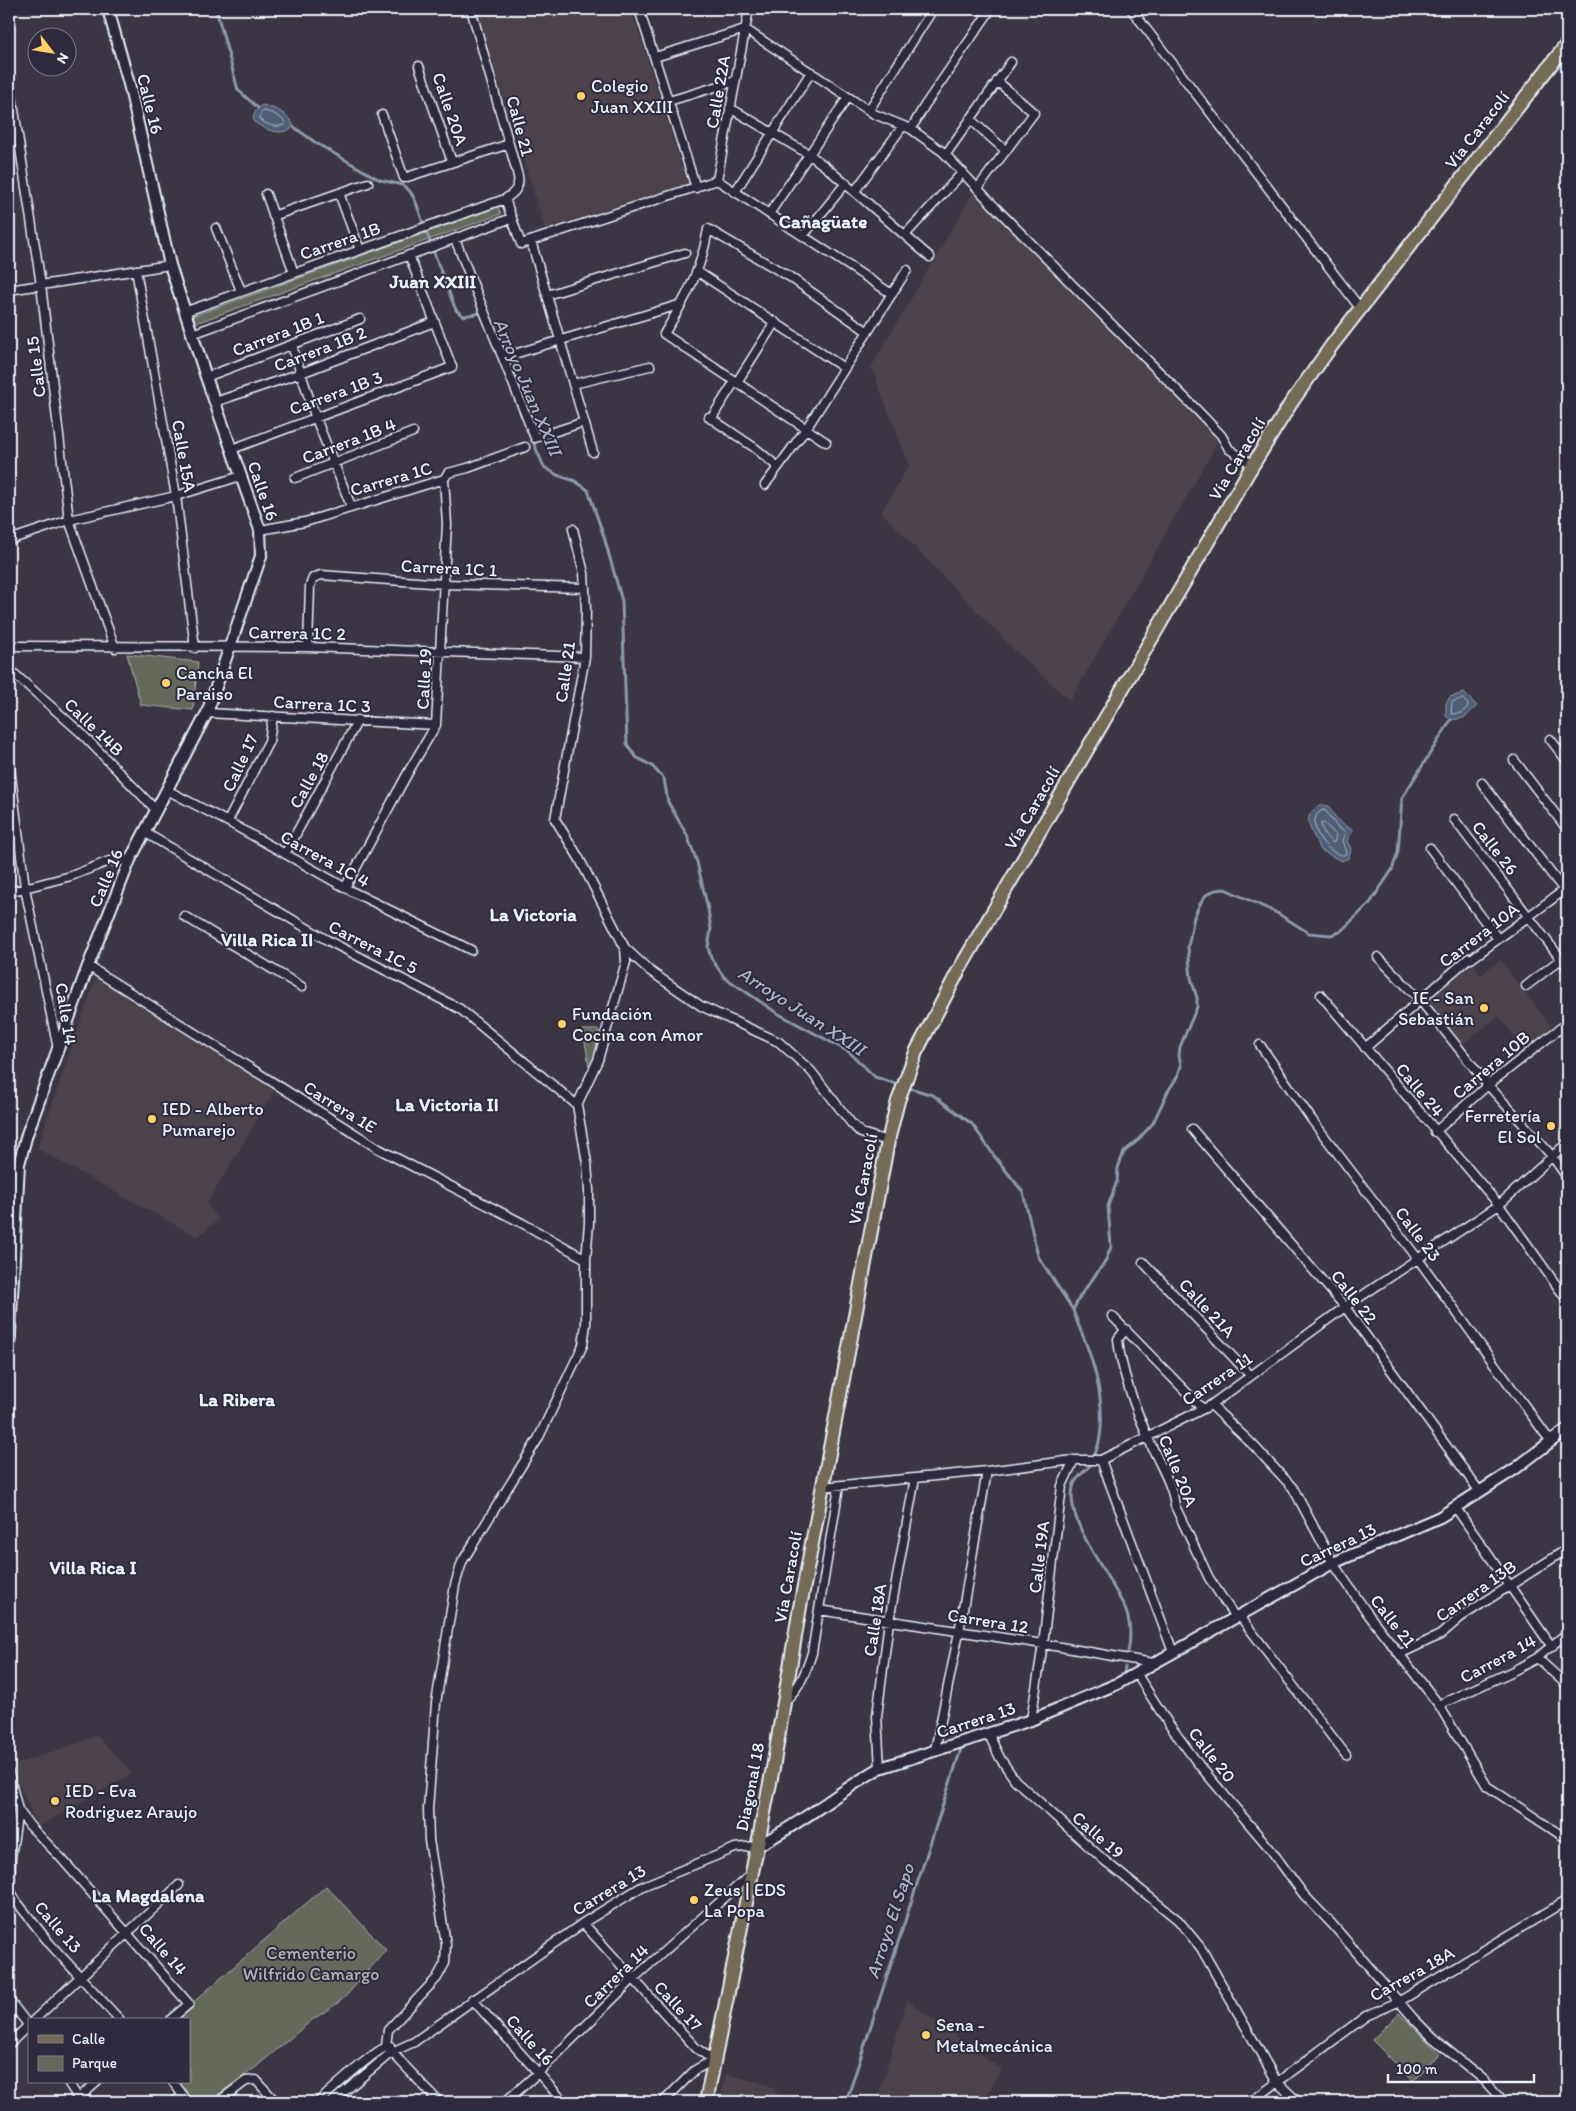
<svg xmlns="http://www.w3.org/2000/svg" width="1576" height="2111" font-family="Itim,sans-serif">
<rect width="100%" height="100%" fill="#3c3543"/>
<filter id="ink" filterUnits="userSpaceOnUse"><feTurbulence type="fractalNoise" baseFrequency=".02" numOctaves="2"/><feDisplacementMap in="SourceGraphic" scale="10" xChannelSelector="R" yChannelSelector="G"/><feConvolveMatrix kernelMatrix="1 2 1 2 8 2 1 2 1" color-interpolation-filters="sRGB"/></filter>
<g filter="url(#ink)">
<!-- built -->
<path fill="#4b424b" d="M476,9H631L688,184L545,229Z
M974,191L1219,440L1070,701L1014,650L881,512L909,465L871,367Z
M1500,960L1553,1029L1525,1051L1499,1016L1463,1044L1425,1001L1472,962L1480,975Z
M96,976L275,1090L207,1204L219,1220L197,1237L37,1149Z
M97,1736L125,1765L131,1774L38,1827L11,1766Z
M907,2000L1002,2070L983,2102H876Z
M726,2074L769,2085L785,2102H720Z"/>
<!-- green -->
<path fill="#65695b" stroke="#a6adaa" d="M498,207L501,214L196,323L193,316Z
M127,654L198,662L193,710L141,705Z
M583,1030H599L594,1064L589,1066Z
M326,1886L386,1950L346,1996L335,2005L312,2020L256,2067L208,2102H195L179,2082H189V2020H173Z
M1399,2013L1440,2054L1413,2081L1372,2040Z"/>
<!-- water -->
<path fill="#4f5e79" stroke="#8c99ac" d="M262,105C276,108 289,114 294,127C280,137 266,130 254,122C252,115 256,109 262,105Z
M1464,693L1477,706L1464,718L1451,720L1446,716V703L1450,697Z
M1322,805L1329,806C1334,818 1341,824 1353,830L1347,841L1351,849L1349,858L1341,861L1319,849C1315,833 1296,816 1322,805Z"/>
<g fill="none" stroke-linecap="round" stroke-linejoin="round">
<!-- shore -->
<path stroke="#abb6c5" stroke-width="1" d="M262,111C270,111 283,117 286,124C275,129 268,125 259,119Z
M1463,699L1468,704V707L1461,713L1451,714L1452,702Z
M1323,810L1326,811L1337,827L1345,832L1342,841L1346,852L1345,855C1327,857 1301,819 1323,810Z
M1324,823L1336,835L1334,843C1329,842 1321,830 1321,824Z"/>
<!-- stream -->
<path stroke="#8c99ac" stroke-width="3" d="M216,9L238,90L258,108
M294,127L316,143L378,179C387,183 400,182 407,188C416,197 419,212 423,223C434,252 444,281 456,310L463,316L482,313
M530,435L544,467L557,475L575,481L588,490L604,537L622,601L627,744L636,757L652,766L664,779L668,802L687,835L697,862L708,909L711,929L708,947L711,958L724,977L777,1013L849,1052L875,1077L900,1085
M906,1087L933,1095L972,1124L995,1157L1023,1192L1038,1256L1073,1310
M1095,1454C1107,1427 1100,1385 1091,1358C1086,1341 1078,1326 1073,1310L1080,1296L1105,1262L1111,1247L1108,1206L1117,1181L1118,1168L1124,1152L1137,1141L1153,1123L1168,1091L1178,1076L1181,1066L1179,1055L1180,1047L1197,1007V998L1191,978L1188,947L1194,917L1200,904L1206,895L1215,890L1225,889L1277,913L1309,933L1331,935L1340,932L1370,903L1392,870L1398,852L1402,798L1451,720
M1091,1464C1086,1471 1077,1476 1074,1484C1061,1518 1113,1578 1126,1611C1131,1625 1131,1638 1128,1652
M1123,1678L1125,1667
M845,2102L850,2090L961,1749"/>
<defs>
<path id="minor" d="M639,9L696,188
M1131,9L1360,308
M655,57L745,29L874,114L911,129L943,152L996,208L1197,410L1221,435L1229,449L1253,465
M419,66L452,162
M9,77L41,285L69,520L115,648
M669,101L735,81
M730,108L810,155L826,167L930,257
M869,110L933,9
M382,115L404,178L509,144
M970,119L1006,151
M911,129L925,105L991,9
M946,154L1011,62
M717,180L892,294
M717,180L749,9
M978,188L1034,113L997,81
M855,191L903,126
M735,192L811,72
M339,193L360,250
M266,194L294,273
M505,199L521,244L717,180
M769,214L848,97
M273,216L368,183
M216,228L241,291
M905,235L963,172
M803,236L846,183
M455,239L535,438L584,422
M531,241L593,452
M136,270L176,496L195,648
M698,272L844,368
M9,290L170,265
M547,295L685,253
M184,312L505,199C514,193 520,188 518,176L471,9
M192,334L512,218
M292,346L315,416L351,506
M504,357L682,304
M206,377L360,319
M737,382L775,322
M573,384L650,366
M215,402L301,373L434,322
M709,417L755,448L778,467
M711,419L735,381
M826,442L664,334C685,300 702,269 708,229L790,277L868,332
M232,449L452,367L409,255
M295,478L413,432
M765,485L806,429L907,270
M260,530L305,522L444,479L448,473L468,468L525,447
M9,540L69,520L176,496L241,476
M9,646L308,647L585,657
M308,647L310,586L313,578L321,575L444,584L585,588
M9,669L80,732L156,810
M207,713L436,725
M1550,739L1567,761
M1514,760L1567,829
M10,768L25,888L58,1049
M1482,783L1566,893
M167,790L232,824L353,892L471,950
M1454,819L1567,967
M228,821L269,741L273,716
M144,832L327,940L460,1009L577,1105
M1430,848L1498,939
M285,854L358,720
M345,888L410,769L436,725L447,524L444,479
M9,892L71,876L109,861L130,860
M184,916L302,987
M625,948L650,971L701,1006L779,1042L811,1071L851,1123L861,1133L888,1141
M1378,957L1420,1000L1488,1085L1552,1156L1567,1177
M88,966L379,1149L522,1223L586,1259
M1526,986L1561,959
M1321,995L1499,1205L1567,1300
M1260,1045L1312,1120L1418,1259L1551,1442
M1365,1048L1469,958L1471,959L1567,888
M1192,1129L1345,1307L1480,1492
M1435,1132L1488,1085L1567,1023
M1143,1262L1250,1375
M1112,1316L1203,1409
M1126,1329L1118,1339C1121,1373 1139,1418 1153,1449C1161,1467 1173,1486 1175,1506L1209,1578L1235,1617
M1211,1405L1254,1446L1293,1488L1333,1563L1368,1614L1439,1705L1487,1786L1567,1839
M1101,1460L1173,1652
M822,1487L987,1471L1074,1460H1101L1211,1405L1345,1307L1499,1205L1567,1143
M1456,1508L1552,1647
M819,1610L1043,1644L1153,1663
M1239,1615L1346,1755
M1400,1654L1440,1635L1461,1617L1567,1549
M1537,1658L1567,1685
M1136,1673L1168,1723L1199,1765L1271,1850L1304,1895L1332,1924L1414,2019L1433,2038L1484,2080L1504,2102
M785,1701C800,1687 806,1672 812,1653L839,1486
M1439,1705L1511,1672L1537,1658L1567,1633
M1031,1720L1043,1644L1062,1486L1074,1460
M989,1735L1000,1758L1015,1780L1105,1861L1178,1920L1201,1948L1277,2082L1298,2102
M935,1750L959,1632L987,1471
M880,1768L877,1716L889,1621L915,1478
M9,1773L18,1810L30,1826L61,1858L189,2004L170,2020
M18,1810L11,1858L10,1890L16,1901L50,1944L120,2020
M583,1923L696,2048L713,2060L695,2070L663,2102
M472,1999L564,2102
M9,2000L29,2026
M34,2020L179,1885
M9,2044L29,2025
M68,2082L80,2101
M173,2082L188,2102
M74,2102L97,2082
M174,2102L183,2095
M218,2102L246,2081L256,2080L276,2102
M318,2102C330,2092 378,2046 390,2046
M332,2102L392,2052L414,2042L583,1923L643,1886L735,1848L757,1846
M439,2102L386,2046L388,2030L437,1978L445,1963L446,1944L429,1840L428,1809L436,1703L455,1585L462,1562L538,1439L583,1345L586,1324V1259L589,1223V1190L587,1163L577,1105L598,1060L626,962L625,948L579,858L555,819L585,657L586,609L584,573L573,529
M505,2102L538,2073L633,1979L750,1875
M1244,2102L1255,2099L1366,2016L1400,2001L1567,1900"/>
<path id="tertiary" d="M9,1352L19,1164L27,1134L88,966L130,860L207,713L261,556L260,530L206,377L170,265L129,84L108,9
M757,1846C801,1824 838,1792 880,1768L1031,1720L1117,1684L1333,1563L1440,1517L1515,1469L1567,1429"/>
<path id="primary" d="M706,2102L773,1768L800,1607L888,1141L898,1101L916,1052L959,970L1249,471L1291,403L1332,345L1567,44"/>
</defs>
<!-- minor casing -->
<use href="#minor" stroke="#e8f1f8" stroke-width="11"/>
<!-- tertiary casing -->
<use href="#tertiary" stroke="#e8f1f8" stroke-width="14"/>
<!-- primary casing -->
<use href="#primary" stroke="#e8f1f8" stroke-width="16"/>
<!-- minor -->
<use href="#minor" stroke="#2f2a3d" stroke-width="8"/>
<!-- tertiary -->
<use href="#tertiary" stroke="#2f2a3d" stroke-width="10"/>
<!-- primary -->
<use href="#primary" stroke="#746b55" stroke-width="12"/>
</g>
</g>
<!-- markers -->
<g fill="#ffd166" stroke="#2f2a3d" stroke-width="2">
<circle cx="581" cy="96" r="5"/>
<circle cx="166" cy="683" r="5"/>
<circle cx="1484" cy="1008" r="5"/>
<circle cx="562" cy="1024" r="5"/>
<circle cx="152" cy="1119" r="5"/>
<circle cx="1551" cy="1126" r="5"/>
<circle cx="55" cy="1801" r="5"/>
<circle cx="694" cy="1900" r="5"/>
<circle cx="926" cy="2035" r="5"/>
</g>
<g text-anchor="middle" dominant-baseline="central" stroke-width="4" stroke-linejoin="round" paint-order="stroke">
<!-- poi labels -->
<g font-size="18" fill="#e8f1f8" stroke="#2f2a3d" text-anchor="start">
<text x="591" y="86">Colegio<tspan x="591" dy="21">Juan XXIII</tspan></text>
<text x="176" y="673">Cancha El<tspan x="176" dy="21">Paraiso</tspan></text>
<text x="1474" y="998" text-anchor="end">IE - San<tspan x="1474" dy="21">Sebastián</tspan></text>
<text x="572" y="1014">Fundación<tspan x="572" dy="21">Cocina con Amor</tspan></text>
<text x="162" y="1109">IED - Alberto<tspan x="162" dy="21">Pumarejo</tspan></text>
<text x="1541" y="1116" text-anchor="end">Ferretería<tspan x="1541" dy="21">El Sol</tspan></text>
<text x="65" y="1791">IED - Eva<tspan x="65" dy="21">Rodriguez Araujo</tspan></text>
<text x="704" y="1890">Zeus | EDS<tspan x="704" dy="21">La Popa</tspan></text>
<text x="936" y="2025">Sena -<tspan x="936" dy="21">Metalmecánica</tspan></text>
</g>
<!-- street labels -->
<g font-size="18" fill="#e8f1f8" stroke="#2f2a3d">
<text transform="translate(718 92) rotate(-80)">Calle 22A</text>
<text transform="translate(150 104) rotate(76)">Calle 16</text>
<text transform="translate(450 109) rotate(71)">Calle 20A</text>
<text transform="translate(520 126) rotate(75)">Calle 21</text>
<text transform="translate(1477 130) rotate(-52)">Vía Caracolí</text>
<text transform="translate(340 241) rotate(-19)">Carrera 1B</text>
<text transform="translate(278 334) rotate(-21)">Carrera 1B 1</text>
<text transform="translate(320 349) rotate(-21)">Carrera 1B 2</text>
<text transform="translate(36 367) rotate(-97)">Calle 15</text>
<text transform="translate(336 393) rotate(-20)">Carrera 1B 3</text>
<text transform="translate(349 441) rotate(-21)">Carrera 1B 4</text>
<text transform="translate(184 456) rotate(80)">Calle 15A</text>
<text transform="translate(1237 459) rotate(-59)">Vía Caracolí</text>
<text transform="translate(391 479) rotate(-16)">Carrera 1C</text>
<text transform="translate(263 491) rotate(71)">Calle 16</text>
<text transform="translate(449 568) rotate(3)">Carrera 1C 1</text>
<text transform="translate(297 633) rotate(1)">Carrera 1C 2</text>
<text transform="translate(565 672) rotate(-82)">Calle 21</text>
<text transform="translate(424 679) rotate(-87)">Calle 19</text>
<text transform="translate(322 704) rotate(3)">Carrera 1C 3</text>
<text transform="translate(94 727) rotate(44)">Calle 14B</text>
<text transform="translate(240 763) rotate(-65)">Calle 17</text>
<text transform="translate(309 780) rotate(-61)">Calle 18</text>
<text transform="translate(1032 808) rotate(-60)">Vía Caracolí</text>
<text transform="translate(1495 848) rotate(52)">Calle 26</text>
<text transform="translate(325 859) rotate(29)">Carrera 1C 4</text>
<text transform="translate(106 878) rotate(-67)">Calle 16</text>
<text transform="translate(1479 935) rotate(-37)">Carrera 10A</text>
<text transform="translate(373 947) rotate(27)">Carrera 1C 5</text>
<text transform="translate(66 1014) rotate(81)">Calle 14</text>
<text transform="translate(1491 1065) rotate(-40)">Carrera 10B</text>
<text transform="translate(1420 1090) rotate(50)">Calle 24</text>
<text transform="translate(340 1107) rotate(32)">Carrera 1E</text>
<text transform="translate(863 1179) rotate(-79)">Vía Caracolí</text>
<text transform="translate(1418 1234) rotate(53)">Calle 23</text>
<text transform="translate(1354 1297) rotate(52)">Calle 22</text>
<text transform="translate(1207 1308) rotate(47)">Calle 21A</text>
<text transform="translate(1217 1379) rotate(-34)">Carrera 11</text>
<text transform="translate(1178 1471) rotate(68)">Calle 20A</text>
<text transform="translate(1338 1545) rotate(-25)">Carrera 13</text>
<text transform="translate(1039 1557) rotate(-83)">Calle 19A</text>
<text transform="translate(788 1577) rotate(-80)">Vía Caracolí</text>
<text transform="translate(1476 1591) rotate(-35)">Carrera 13B</text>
<text transform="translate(875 1620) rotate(-81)">Calle 18A</text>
<text transform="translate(988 1621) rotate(9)">Carrera 12</text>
<text transform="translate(1393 1621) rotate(52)">Calle 21</text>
<text transform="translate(1498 1659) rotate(-28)">Carrera 14</text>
<text transform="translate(976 1720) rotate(-18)">Carrera 13</text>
<text transform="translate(1212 1755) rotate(52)">Calle 20</text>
<text transform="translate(750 1787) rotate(-79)">Diagonal 18</text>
<text transform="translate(1098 1835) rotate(41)">Calle 19</text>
<text transform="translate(609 1890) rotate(-31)">Carrera 13</text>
<text transform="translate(58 1927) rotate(49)">Calle 13</text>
<text transform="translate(163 1949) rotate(49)">Calle 14</text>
<text transform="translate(1412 1974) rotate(-29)">Carrera 18A</text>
<text transform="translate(616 1976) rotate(-44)">Carrera 14</text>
<text transform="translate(678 2006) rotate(47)">Calle 17</text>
<text transform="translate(530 2040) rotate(48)">Calle 16</text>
</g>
<!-- park labels -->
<g font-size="18" fill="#adb4b1" stroke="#2f2a3d">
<text x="311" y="1953">Cementerio<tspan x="311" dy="21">Wilfrido Camargo</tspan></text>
</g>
<!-- neighbourhood labels -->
<g font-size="19" font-weight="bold" fill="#e8f1f8" stroke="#2f2a3d">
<text x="823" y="221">Cañagüate</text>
<text x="433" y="281">Juan XXIII</text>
<text x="533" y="914">La Victoria</text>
<text x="267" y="939">Villa Rica II</text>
<text x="447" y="1104">La Victoria II</text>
<text x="237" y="1399">La Ribera</text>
<text x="93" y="1567">Villa Rica I</text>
<text x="148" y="1895">La Magdalena</text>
</g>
<!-- water labels -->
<g font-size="19" font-style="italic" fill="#abb6c5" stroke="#2f2a3d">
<text transform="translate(528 387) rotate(67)">Arroyo Juan XXIII</text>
<text transform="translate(802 1011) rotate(33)">Arroyo Juan XXIII</text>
<text transform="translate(890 1921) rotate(-72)">Arroyo El Sapo</text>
</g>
</g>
<!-- margin -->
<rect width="1576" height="2111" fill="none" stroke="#2f2a3d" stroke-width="30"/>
<rect x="15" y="15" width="1546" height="2081" fill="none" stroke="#e8f1f8" stroke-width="2" filter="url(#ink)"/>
<!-- legend -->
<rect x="28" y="2018" width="162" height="65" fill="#2f2a3d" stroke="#797a88"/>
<rect x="38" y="2035" width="25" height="8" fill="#746b55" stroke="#797a88"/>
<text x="72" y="2044" font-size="15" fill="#e8f1f8">Calle</text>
<rect x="38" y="2056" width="25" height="15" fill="#65695b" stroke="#797a88"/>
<text x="72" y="2068" font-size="15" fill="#e8f1f8">Parque</text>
<!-- north arrow -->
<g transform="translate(52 52) rotate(121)"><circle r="24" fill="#2f2a3d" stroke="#797a88"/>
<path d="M0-4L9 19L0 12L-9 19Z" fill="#ffd166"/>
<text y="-8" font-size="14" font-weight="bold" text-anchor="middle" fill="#e8f1f8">N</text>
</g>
<!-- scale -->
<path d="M1388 2074v8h146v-8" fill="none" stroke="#e8f1f8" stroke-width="2.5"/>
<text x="1396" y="2074" font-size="15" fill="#e8f1f8" stroke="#2f2a3d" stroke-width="4" paint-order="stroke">100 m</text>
</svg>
